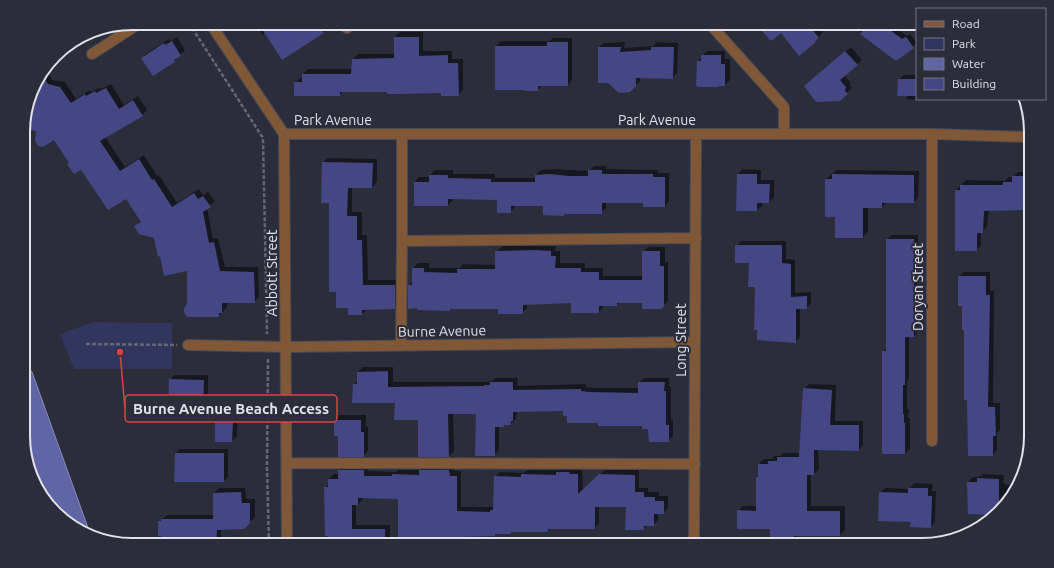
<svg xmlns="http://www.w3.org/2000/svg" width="1054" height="568" font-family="Ubuntu,sans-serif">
<rect width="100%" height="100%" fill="#2b2d3b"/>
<!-- green -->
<path fill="#32355e" d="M93,322L172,323V369H74L60,334Z"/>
<!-- water -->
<path fill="#6065a5" stroke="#878aba" d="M24,361L32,372L91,536L83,534L41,497L24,451Z"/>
<!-- shadow -->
<path fill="#0007" d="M255,23H326L328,27L324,32L282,58L265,33L262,35Z
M484,23H507V25L502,30H484Z
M757,23H816L823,32L815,41L799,55L781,32Z
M851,23H890L907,36L910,34L917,43L896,60L860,32Z
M400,32H423V51H452V59H463V90L458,95L442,92L343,91L340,95L295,83L300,78H303V74L308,69H352L353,59L358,54H395V37Z
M177,37L185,50L174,61L142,58L147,53L169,39L170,41Z
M553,38H572V80L568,85H542L538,90L496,46L501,41H549Z
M625,42L624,48L653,46L657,42L678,43L677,73L673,78L640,77V81L630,91L599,47L604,43Z
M851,47L862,60L844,75L850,82V86L852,88L847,93L810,81Z
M707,51H725V59H730V80L725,85H720L719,86L698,61Z
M46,69L52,80L65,82L76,99L90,90L91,92L100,87L101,89L111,84L124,105L138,96L147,110L142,115L105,137L125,167L144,155L157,176L159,175L177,203L199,189L203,195L208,192L215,201L207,208L213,239L218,238L225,267H258L259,297L254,302H227V307L219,316L188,304V270L161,255L155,237L135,227L141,221L127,197L82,168L70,163L54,139L37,130L28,114L26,112L34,84Z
M904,75H917V99L921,100L907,99V95L899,79Z
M327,158L377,159V182L372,187H352V212H362V235H367L368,280H399V303L394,308L367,309L362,314L349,307L337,291L330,202L323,163Z
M594,166H606V169L658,170V173H669V201L665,206L644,202H606V208L601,213L544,205H515V207L510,212L498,199L453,198V200L448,205L415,182L419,177H430V175L435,170H453V174H495V178H536V175L541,170L555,169L589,171Z
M743,169L761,170V180H774V197L769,202H762V206L757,210L738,174Z
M837,170L919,171L918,198L914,202H887L882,207H868V232L863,237L836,216L826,179Z
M1018,172H1029V205L1024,209L989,210L987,227L981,232V246L976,250L956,190L966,180L1005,181L1009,177H1013Z
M892,235H918V332L914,336H909V379L907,381V409H909L908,418H910V449L905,453L883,351L887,348V240Z
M741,241H786V259L795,260V293L811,292V304L807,308H800V337L795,342L756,286L750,262L736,246Z
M503,246H556L555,251H560V263H585V268H603V276H643V252L648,247H665V262H668V301L661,308L643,302H620L617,305H603V307L599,312L572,302L527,304V308L522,313L499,309L451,308L449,310L409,285L413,281V268L418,263H429V268H460L463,264L496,265V252Z
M964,272H990V291H994L993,403H1000V430L997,433V450L993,455L965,329L959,277Z
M363,367H393V382H489L493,380L496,378H518L517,386L586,384V387L594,388H639V383L644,378H669V387H671V420H673V436L668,441L643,425L599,422L568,415L564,410L517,411L516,419L511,424L499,426V450L494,455L477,413H453L454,451L449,456L419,419L396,402L354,385L358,380V372Z
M174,375H208V412L203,417L189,412L170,380Z
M809,384L836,385L835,421H863V445L858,450L818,449L819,469L814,474H811V506H845V530L840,535H798L793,541L738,511L743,506H757V477L759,475V464L764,459H771L774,456H780L783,453H801L804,389Z
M339,415H366V427H368V451L363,456L339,435L335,420Z
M221,417L237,418V436L232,441L216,422Z
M180,449H228V477L224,481L176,453Z
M344,465H368V471L396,472L398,470H420L424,465H454V471H461V507H494L495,477L500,472L524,473L527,470H559L562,467H574V470H582L583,491L605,470H639V488H648V492H659V496H668V508L663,513H658V520L653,525H648L643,529L627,506H599V523L595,528H551L548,531H512L510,533H497L495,535L431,537L427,541L399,498L363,497V499L358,504H356V525H390V543L387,545H328L325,488L329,484V479L334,474H339V470Z
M983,474L1004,475L1003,483L1007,485H1019L994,514L969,513L968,482L973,477H979Z
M914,483L933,484L932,491H936L935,522L930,527L912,521L880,493L885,488L909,489Z
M219,488H245L246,499H255V517L244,528L221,529V543L219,545H162V535L159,522L167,515H214V493Z"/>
<!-- building -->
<path fill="#444784" d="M258,23H318L324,33L282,60Z
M755,23H807L819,38L815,41L816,42L799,56L781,33L771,41Z
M869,23H881L902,39L906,37L914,48L896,61L860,34Z
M394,37H419V56L448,55V63H458L459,96H441V93L398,94H387V92H340V96H294V82H302V74H351L352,59L394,58Z
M172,41L181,56L174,60L175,62L153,76L141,58L164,43L165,45Z
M547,42H568V86H538V91H524V90H495V46H547Z
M598,47H621L620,52L651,50V47H674L673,79L636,78V86L630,92L619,93L608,83H598Z
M845,51L858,65L840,80L846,87L845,91L848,94L840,101L816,102L804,86Z
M701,55H721V64H725V86H719V87H698V86H696L697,61H701Z
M41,74L48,84L60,87L71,103L85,94L86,96L95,91L96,93L106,88L119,109L133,100L143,116L100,141L120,171L139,159L152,180L154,179L172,207L194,193L198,199L203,196L211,207L203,212L209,243L214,242L220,271L254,272L255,303H222V313H219V317H187L184,312V308L187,304V271L164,276L160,256L158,257L154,238L139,234L134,226L141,222L126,199L108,210L81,170L74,174L67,164L69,163L54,140L43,147L38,146L35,140L36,131L27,129L24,125L34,84Z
M898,79H917V96H897Z
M322,162L373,163L372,188H348L347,216H357V240H362L363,285H395V309L362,310V315H348V308H336V292H329V203H321Z
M588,170H602V174H653V177H665V207H643V203H602V214H564V216L543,215V206H511V213H497V200L448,199V206H414V182H429V175H448V178L491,179V182H535V175L549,174L569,176H588Z
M737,174H757V184H770L769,203H757V211H736Z
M832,174L914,175V203H882V208H863V238H835V217H825V179H832Z
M1012,176H1025V210L984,211L983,233H977V251H955V190H960V185H1003V182H1012Z
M886,239H914V337H905V385H903V414H904V423H905V454H882V351H886Z
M735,245H782V263L791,264V297L807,296V309H796V343L757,340V330H754L755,287H748L749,263H735Z
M535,250L551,251V256H556L555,268H581V272H599V280H642V251H660V266H664V307H662V309H642V303H617V306H599V313H571V303L523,305V314H498V309H450V311L417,310V308L408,309V285H412V268H424V272L457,273V269H495V251Z
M958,276H986V295H990L988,407H995L996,436H993V456H968L967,400H964V330H962V306H958Z
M388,371V387L484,386V385H490V382H513V390L581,389V391L589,392L638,393V382H665L664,391H666V425H669V442H649L648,429H642V426H598V423H567V416H563V411L513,412V421H511V425H504V427H495V456H475L476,414H448L449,457H418V420H394L395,403H352L353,384H357V372Z
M169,379L204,380L203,418H188V413L168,412Z
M803,388L832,390L830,425H859V451L814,450V475H807V511H840V536H794V542L770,541V529H737V510L756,511V477H758V464H768V461H777V457H799Z
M334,420H361V432H364V457H338V436H334Z
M215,422H233L232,442H215Z
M175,453H224V482H174Z
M338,470H364V476H392V474L419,475V470H449L450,476H457V511L490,512V510H493L494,476L521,477V474L556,475V472H569L570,474H578V494L599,474L635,475V492H644V497H655V501H664V514H654V526H644V530H625L626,507H595V529H548V532H511V534H495V536L427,538V542H409V540H398V499L358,498V505H352V529H385V545H328V536H325L324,487H328V479H338Z
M977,478L999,479V508L993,515L968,514L967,482H977Z
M908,488H928V496H932L931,528L910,527L911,522L878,521L879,492L908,493Z
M241,492L242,503H250V523L244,529L217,530L216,545H161V536H158V521H161V519H213V493Z"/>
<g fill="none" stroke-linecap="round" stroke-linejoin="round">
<defs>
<path id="minor" d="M210,23L284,134L287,545
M339,23L347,28
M709,23L784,107V134
M92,54L140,23
M284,134H932L1030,137
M402,134V241
M932,134V441
M188,345L286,347L695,342
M401,346L402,241L696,238
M287,463L695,464
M694,545L696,134"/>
</defs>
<!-- minor casing -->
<use href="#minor" stroke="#484a57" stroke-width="12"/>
<!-- path -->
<path stroke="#666774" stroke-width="2.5" stroke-dasharray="4 2" stroke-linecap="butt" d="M189,23L263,138L267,334
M86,344L177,345
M268,359L267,469L269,545"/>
<!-- minor -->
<use href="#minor" stroke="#815837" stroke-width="10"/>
</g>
<g text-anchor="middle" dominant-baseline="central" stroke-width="4" stroke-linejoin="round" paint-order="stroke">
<!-- street labels -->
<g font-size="14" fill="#e1e2eb" stroke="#2b2d3b">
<text x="333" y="120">Park Avenue</text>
<text x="657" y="120">Park Avenue</text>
<text transform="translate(272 273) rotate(-90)">Abbott Street</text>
<text transform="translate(918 287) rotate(-90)">Doryan Street</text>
<text transform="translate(442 331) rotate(-1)">Burne Avenue</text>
<text transform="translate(681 340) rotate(-90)">Long Street</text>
</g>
</g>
<!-- crop -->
<path d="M0 0H1054V568H0ZM132 30H922A102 102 0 0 1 1024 132V436A102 102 0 0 1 922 538H132A102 102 0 0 1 30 436V132A102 102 0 0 1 132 30Z" fill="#2b2d3b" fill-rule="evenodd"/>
<path fill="none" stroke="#e1e2eb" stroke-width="2" d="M132 30H922A102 102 0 0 1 1024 132V436A102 102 0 0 1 922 538H132A102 102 0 0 1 30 436V132A102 102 0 0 1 132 30Z"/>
<!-- callouts -->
<path fill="none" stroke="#d84445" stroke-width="1.5" d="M120 352L125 409"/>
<circle fill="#d84445" stroke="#2b2d3b" stroke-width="1.5" cx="120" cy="352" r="4"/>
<rect fill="#2b2d3b" stroke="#d84445" stroke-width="1.5" x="125" y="395" width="212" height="27" rx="4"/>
<g font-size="15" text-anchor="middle" font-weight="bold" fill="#e1e2eb">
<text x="231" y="414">Burne Avenue Beach Access</text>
</g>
<!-- legend -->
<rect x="916" y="8" width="130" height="92" fill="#2b2d3b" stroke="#747581"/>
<rect x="924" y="21" width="20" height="6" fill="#815837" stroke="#747581"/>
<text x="952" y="28" font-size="12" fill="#e1e2eb">Road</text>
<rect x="924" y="38" width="20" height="12" fill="#32355e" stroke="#747581"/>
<text x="952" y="48" font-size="12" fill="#e1e2eb">Park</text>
<rect x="924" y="58" width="20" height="12" fill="#6065a5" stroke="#747581"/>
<text x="952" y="68" font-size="12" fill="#e1e2eb">Water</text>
<rect x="924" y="78" width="20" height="12" fill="#444784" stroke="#747581"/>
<text x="952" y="88" font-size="12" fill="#e1e2eb">Building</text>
</svg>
